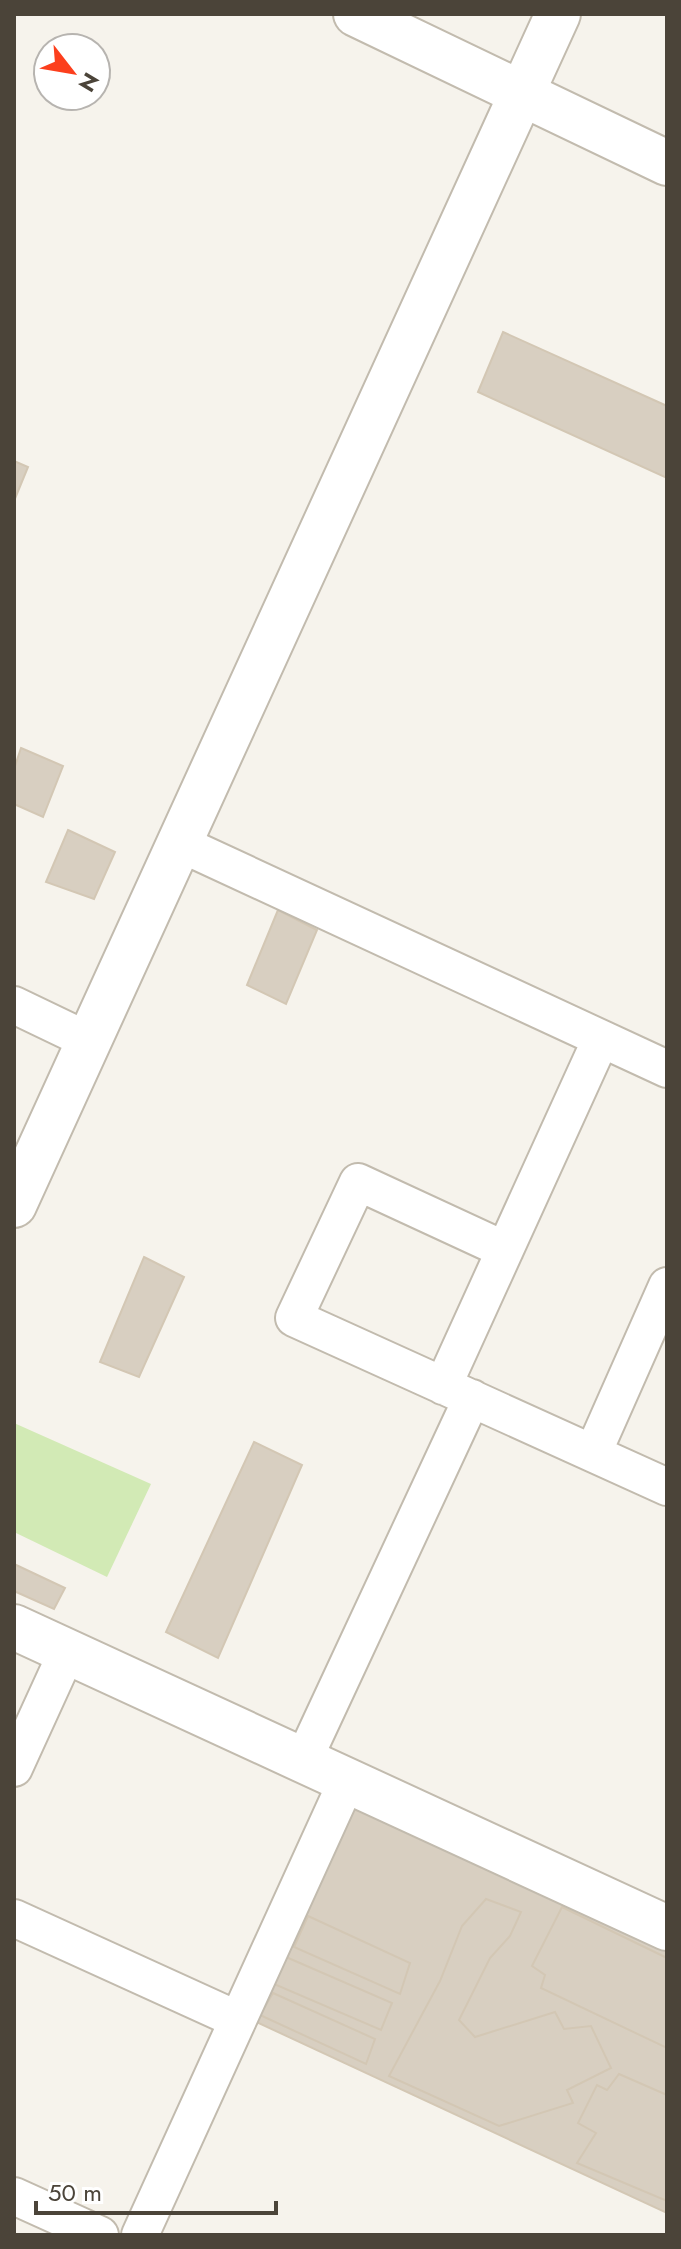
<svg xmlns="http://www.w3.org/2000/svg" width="681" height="2249" font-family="Jost,sans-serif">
<rect width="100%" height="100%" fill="#f6f3ec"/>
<!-- green -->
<path fill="#d2eab5" d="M14,1423L151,1484L107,1577L14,1532Z"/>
<!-- building -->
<path fill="#d8cfc1" stroke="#d3c7b4" stroke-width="2" d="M503,332L667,406V478L478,392Z
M14,461L28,467L14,501Z
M21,748L63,766L43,817L14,804V769Z
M68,830L115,852L94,899L46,882Z
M278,910L317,930L286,1004L247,985Z
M144,1257L184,1277L139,1377L100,1362Z
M254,1442L302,1465L218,1658L166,1632Z
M14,1564L65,1588L54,1609L14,1591Z
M354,1799L667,1940V2213L250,2019Z
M486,1899L521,1912L510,1936L490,1958L459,2020L475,2037L555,2012L564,2029L591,2026L611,2068L567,2090L573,2103L499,2126L389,2076L440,1981L462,1926Z
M562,1907L667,1958V2048L541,1988L545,1975L532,1966Z
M308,1916L410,1963L400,1994L294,1947Z
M286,1957L392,2003L381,2030L274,1984Z
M273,1993L375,2039L366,2064L260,2015Z
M619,2074L667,2095V2201L577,2163L596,2133L578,2123L597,2085L607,2090Z"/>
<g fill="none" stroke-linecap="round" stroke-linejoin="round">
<defs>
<path id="minor" d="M179,843L667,1069
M14,1005L89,1041
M505,1250L358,1182L294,1318L667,1487
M443,1386L601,1039
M593,1453L667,1286
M302,1763L472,1398
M14,1768L67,1652
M14,1918L238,2020
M14,2196L100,2235
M140,2235L346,1783"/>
<path id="tertiary" d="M356,14L667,163
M14,1205L558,14
M14,1627L667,1928"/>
</defs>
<!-- minor casing -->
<use href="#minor" stroke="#c2bbae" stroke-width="40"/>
<!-- tertiary casing -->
<use href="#tertiary" stroke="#c2bbae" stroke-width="48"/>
<!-- minor -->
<use href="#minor" stroke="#fff" stroke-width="36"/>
<!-- tertiary -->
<use href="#tertiary" stroke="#fff" stroke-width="44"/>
</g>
<!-- border -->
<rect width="681" height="2249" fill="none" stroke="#4b4439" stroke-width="32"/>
<!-- north arrow -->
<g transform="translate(72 72) rotate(121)"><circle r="38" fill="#ffffff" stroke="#b7b4b0" stroke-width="2"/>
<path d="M0-6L14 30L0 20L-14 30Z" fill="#fc3f1d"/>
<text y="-12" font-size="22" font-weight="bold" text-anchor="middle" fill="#4b4439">N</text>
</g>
<!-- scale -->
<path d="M36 2201v12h240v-12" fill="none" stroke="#4b4439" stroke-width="4"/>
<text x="48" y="2201" font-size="24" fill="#4b4439" stroke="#ffffff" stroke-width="6" paint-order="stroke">50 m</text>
</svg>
